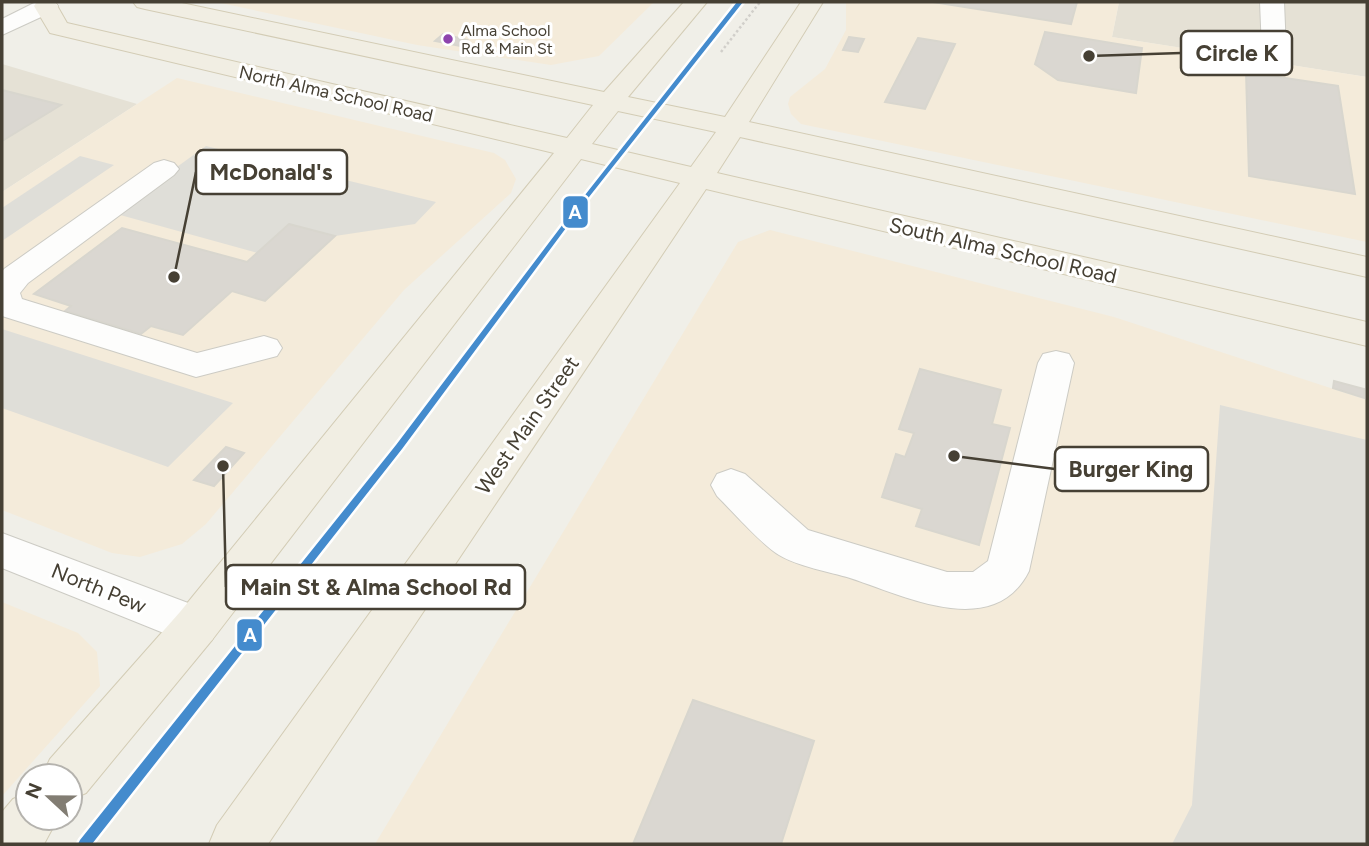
<svg xmlns="http://www.w3.org/2000/svg" width="1369" height="846" font-family="Figtree,sans-serif">
<rect width="100%" height="100%" fill="#f0efe8"/>
<!-- residential -->
<path fill="#e5e1d5" d="M1119,2H1367V77L1112,37Z
M2,64L137,104L2,192Z"/>
<!-- commercial -->
<path fill="#f4ebda" d="M216,2H654L599,56L551,65L417,45Z
M846,2H1119L1112,37L1367,77V242L801,124L791,114L788,104L790,97L825,69L846,30Z
M177,78L494,153L505,160L516,179L511,193L404,290L206,524L182,544L140,557L112,553L2,510V192Z
M770,230L1114,317L1367,400V844H375L738,242Z
M2,602L78,633L97,652L100,686L2,796Z"/>
<!-- parking -->
<path fill="#dfded8" d="M206,146L436,202L415,224L335,236L258,253L113,213Z
M80,156L114,165L2,241V208Z
M2,329L233,403L168,467L2,408Z
M1220,405L1367,440V844H1172L1192,805Z"/>
<!-- building -->
<path fill="#dad7d1" stroke="#d8d6ce" stroke-width="2" d="M933,2H1077L1071,24Z
M1045,32L1142,48L1136,93L1058,80L1035,64Z
M443,34L467,40L460,46L435,41Z
M849,37L864,39L858,52L843,50Z
M918,38L955,44L925,109L885,102Z
M1246,72L1338,86L1355,194L1249,176Z
M2,90L61,105L2,141Z
M289,224L335,236L265,301L232,291L183,335L151,326L141,334L65,311L71,306L34,294L122,228L247,262Z
M920,369L1001,390L992,424L1010,428L979,545L916,526L922,509L882,497L896,454L905,457L914,433L899,429Z
M1334,381L1364,389V398L1333,388Z
M226,447L244,453L214,486L194,480Z
M693,700L814,741L781,844H633Z"/>
<g fill="none" stroke-linecap="round" stroke-linejoin="round">
<defs>
<path id="minor" d="M36,2H55L58,6L54,11L2,35V19Z
M1260,2H1284L1286,50L1283,55L1274,57L1265,55L1262,50Z
M164,160L174,163L179,169L174,175L28,283L20,293L22,299L197,353L264,336L277,340L282,348L277,356L196,377L2,316V272L4,269L154,163Z
M1056,351L1069,354L1074,363L1029,571C994,641 905,596 850,578C830,572 797,566 779,555C762,545 732,511 717,496L711,485L717,474L731,469L745,474L808,530L947,572H973L988,561L1038,363L1043,354Z
M2,533L212,612L219,626L212,640L196,646L2,568Z"/>
<path id="major" d="M37,2H55L67,23L567,138L593,105L145,9L137,7L133,2H177L604,92L684,2H707L628,97L725,117L801,2H823L749,122L1367,257V277L740,137L717,173L1367,322V346L706,189L268,844H209L217,825L680,183L581,159L212,640L86,793L70,800V776H42L50,759L180,612L554,153L50,33L34,6ZM618,111L716,132L691,167L592,144Z
M28,793V818H58L44,844H2V812L13,799Z"/>
</defs>
<!-- minor casing -->
<use href="#minor" stroke="#cccbc4" stroke-width="2"/>
<!-- major casing -->
<use href="#major" stroke="#d3ccb5" stroke-width="2"/>
<!-- path -->
<path stroke="#d1cfca" stroke-width="2.5" stroke-dasharray="2.5 2.5" stroke-linecap="butt" d="M721,52L760,2"/>
<!-- minor -->
<use href="#minor" fill="#fdfdfc" fill-rule="evenodd"/>
<!-- major -->
<use href="#major" fill="#f1eee3" fill-rule="evenodd"/>
<defs>
<path id="rail-1" d="M737,2H743L589,197L402,449L92,844H78L80,840L396,445L585,195Z"/>
</defs>
<!-- rail-1 casing -->
<use href="#rail-1" stroke="#fff" stroke-width="5"/>
<!-- rail-1 -->
<use href="#rail-1" fill="#448bcd" fill-rule="evenodd"/>
</g>
<!-- markers -->
<circle fill="#8e44ad" stroke="#fff" stroke-width="2.5" cx="448" cy="39" r="6"/>
<g text-anchor="middle" dominant-baseline="central" stroke-width="6" stroke-linejoin="round" paint-order="stroke">
<!-- far-bus labels -->
<g font-size="16" fill="#464034" stroke="#fff" text-anchor="start">
<text x="461" y="30">Alma School<tspan x="461" dy="18">Rd &amp; Main St</tspan></text>
</g>
<!-- far-street labels -->
<g font-size="18" fill="#464034" stroke="#fff">
<text transform="translate(336 94) rotate(13)">North Alma School Road</text>
</g>
<!-- street labels -->
<g font-size="21" fill="#464034" stroke="#fff">
<text transform="translate(1003 250) rotate(13)">South Alma School Road</text>
<text transform="translate(527 425) rotate(-55)">West Main Street</text>
<text transform="translate(99 588) rotate(22)">North Pew</text>
</g>
</g>
<!-- callouts -->
<path fill="none" stroke="#464034" stroke-width="2.5" d="M1089 56L1181 53M174 277L196 172M954 456L1055 469M223 466L226 587"/>
<g fill="#464034" stroke="#fff" stroke-width="2.5">
<circle cx="1089" cy="56" r="7"/>
<circle cx="174" cy="277" r="7"/>
<circle cx="954" cy="456" r="7"/>
<circle cx="223" cy="466" r="7"/>
</g>
<g fill="#fff" stroke="#464034" stroke-width="2.5">
<rect x="1181" y="31" width="111" height="44" rx="7"/>
<rect x="196" y="150" width="151" height="44" rx="7"/>
<rect x="1055" y="447" width="153" height="44" rx="7"/>
<rect x="226" y="565" width="299" height="44" rx="7"/>
</g>
<g font-size="23" text-anchor="middle" font-weight="bold" fill="#464034">
<text x="1237" y="61">Circle K</text>
<text x="271" y="180">McDonald's</text>
<text x="1131" y="477">Burger King</text>
<text x="376" y="595">Main St &amp; Alma School Rd</text>
</g>
<g stroke="#fff" stroke-width="2.5">
<rect x="562" y="195" width="27" height="34" rx="7" fill="#448bcd"/>
<rect x="236" y="618" width="27" height="34" rx="7" fill="#448bcd"/>
</g>
<g font-size="19" text-anchor="middle" font-weight="bold" fill="#fff">
<text x="575" y="219">A</text>
<text x="250" y="642">A</text>
</g>
<!-- border -->
<rect width="1369" height="846" fill="none" stroke="#464034" stroke-width="7"/>
<!-- north arrow -->
<g transform="translate(49 797) rotate(292)"><circle r="33" fill="#ffffff" stroke="#b5b3ae" stroke-width="2"/>
<path d="M0-5L12 26L0 18L-12 26Z" fill="#827d73"/>
<text y="-10" font-size="19" font-weight="bold" text-anchor="middle" fill="#464034">N</text>
</g>
</svg>
